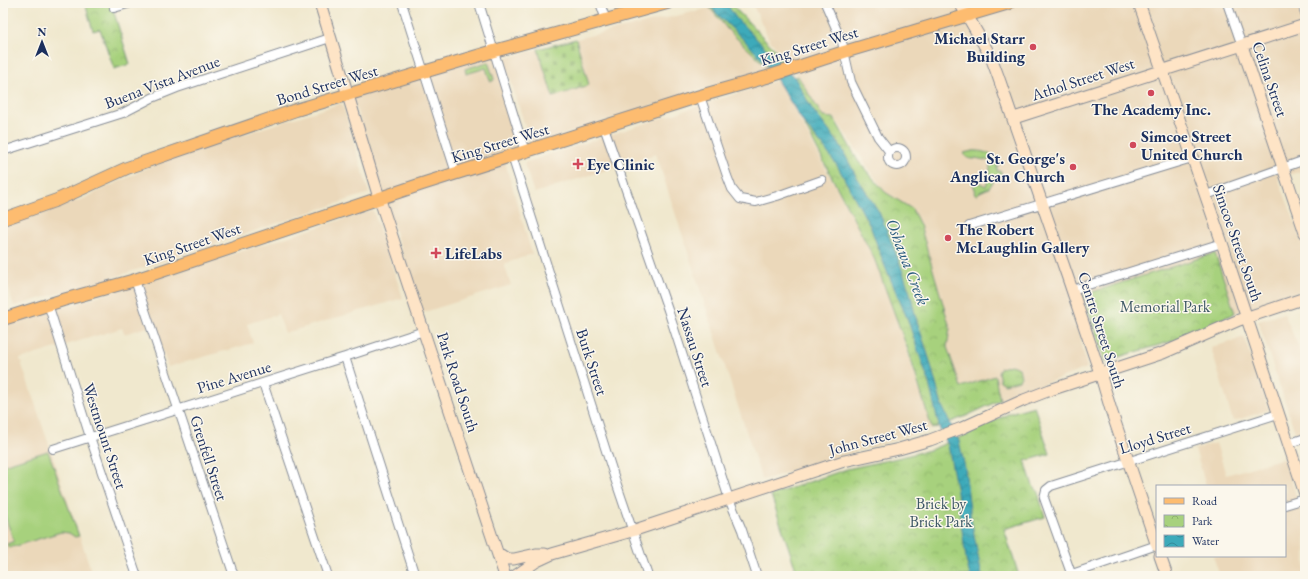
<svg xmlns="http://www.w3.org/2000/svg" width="1308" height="579" font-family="'EB Garamond',serif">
<defs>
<pattern id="cemetery-stones" width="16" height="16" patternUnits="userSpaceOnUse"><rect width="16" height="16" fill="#a7d17d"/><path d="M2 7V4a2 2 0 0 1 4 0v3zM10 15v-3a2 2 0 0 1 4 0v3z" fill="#8fb46e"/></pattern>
<pattern id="park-crowns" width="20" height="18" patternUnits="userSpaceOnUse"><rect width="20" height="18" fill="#a7d17d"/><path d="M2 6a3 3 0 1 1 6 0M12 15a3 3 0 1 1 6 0" fill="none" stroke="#8fb46e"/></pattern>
<pattern id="water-waves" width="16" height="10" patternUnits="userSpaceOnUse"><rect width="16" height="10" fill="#3caaba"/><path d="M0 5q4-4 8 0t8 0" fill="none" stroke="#328b9a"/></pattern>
</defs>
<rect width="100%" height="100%" fill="#fbf7ec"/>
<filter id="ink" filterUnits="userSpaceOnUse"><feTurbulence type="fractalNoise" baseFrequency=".025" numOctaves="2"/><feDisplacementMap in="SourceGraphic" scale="8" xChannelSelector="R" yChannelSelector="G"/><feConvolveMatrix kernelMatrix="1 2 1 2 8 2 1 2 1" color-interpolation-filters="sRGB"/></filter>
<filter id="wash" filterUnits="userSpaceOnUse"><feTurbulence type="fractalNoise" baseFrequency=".012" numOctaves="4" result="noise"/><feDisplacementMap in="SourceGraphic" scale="16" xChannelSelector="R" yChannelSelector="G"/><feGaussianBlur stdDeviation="0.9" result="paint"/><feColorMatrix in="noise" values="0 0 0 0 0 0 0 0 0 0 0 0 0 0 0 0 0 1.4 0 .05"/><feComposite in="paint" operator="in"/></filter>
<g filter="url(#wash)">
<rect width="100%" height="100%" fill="#f0e8ce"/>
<!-- built -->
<path fill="#ebd8ba" d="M752,3H1305V170L1278,178L1305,249V290L1235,313L1215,253L1083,295L1072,299L1087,368L1000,400L995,376L961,387L947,347L950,328L920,225L912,209L885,192L835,118L823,117L798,76L769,39Z
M710,8L728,30L768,68L531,145L504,59L538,49L553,97L589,85L576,39Z
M497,54L527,154L505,162L532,254L504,264L511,285L421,313L352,96Z
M778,80L874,258L903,339L932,429L762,480L656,154L534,193L524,163Z
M342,103L369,193L96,283L14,306L3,270V227L83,199L166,159Z
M373,210L403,298L285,333L278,314L247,324L253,343L168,367L154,325L124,334L122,328L20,359L93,576H3V326Z
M1284,313L1301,353L1305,354V462L1258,321Z
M1244,337L1269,410L1233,421L1211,348Z
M1216,443L1226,475L1284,458L1305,523V576H1220L1213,556H1285V486H1206L1195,449Z"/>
<!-- green -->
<path fill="#a7d17d" stroke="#61806e" d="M488,62L494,79L493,81H490L486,68L466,74L465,69Z
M972,151C983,150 991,154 999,160V165H997V171H1001V178L995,179L989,188L980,192L977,195L974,193L975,189L973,184L978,182L986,186L990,173V161L975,158V159C970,159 966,159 964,153Z
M48,451L79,536L75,537L69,533L61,532L9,548L7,544L14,541L3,511V465Z"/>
<!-- cemetery -->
<path fill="url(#cemetery-stones)" stroke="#61806e" d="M576,39L589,85L553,97L538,49Z"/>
<!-- park -->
<path fill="url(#park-crowns)" stroke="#61806e" d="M85,3H111L130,64L114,69L100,29L93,31Z
M719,3H730L786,61L768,68L728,30L710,8Z
M798,76L823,117L834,118L858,161L885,192L912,209L920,225L950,328L947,347L961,387L995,376L1000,400L964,417L932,429L909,353L874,258L782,82Z
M1215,253L1235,313L1176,340L1105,361L1083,295Z
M1011,365L1019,368L1021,377L1019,380L1005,384L1000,381L998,372L1000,368Z
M1034,406L1050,454L1025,461L1033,486L1039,492V496L1045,517L1004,529L1019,576H798L771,495L847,469L893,459L930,450L966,435L1010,413Z"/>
<!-- water -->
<path fill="url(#water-waves)" stroke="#2c6c8c" d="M709,3H726L736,18L795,78L812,109L840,145L855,174L879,212L899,261L911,296L915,315L929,358L942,406L959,441L965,468L971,519L982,576H970L966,559L957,492L948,445L940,430L929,383L907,318L884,264L871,228L838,167L823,146L803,122L770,69L749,45L716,13Z"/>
</g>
<g filter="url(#ink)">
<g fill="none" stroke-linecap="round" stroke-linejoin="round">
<defs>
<path id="street" d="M402,3L456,173
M479,3L525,152
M600,3L606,20
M825,3L842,42L851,82L878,137L889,151
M1227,3L1242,46
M1302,3L1305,13
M114,8L131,3
M700,96L727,176L732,189L740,199L756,202L777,196L822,180
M604,127L668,310L729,499L742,530L757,576
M888 157a9 9 0 1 1 18 0a9 9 0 1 1-18 0Z
M3,151L123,113L152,98L177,88L330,38
M512,156L615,479L648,576
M1206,195L1305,160
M969,226L1192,158
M135,280L234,576
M1072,290L1222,243
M48,304L90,437L137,576
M345,357L415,576
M263,383L328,576
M1288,444L1305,438
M53,449L345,357L424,331
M1285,505L1305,499
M1072,574L1157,545
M1072,576L1044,498L1046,490L1051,486L1278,414"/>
<path id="secondary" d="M320,3L377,191L505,576
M960,3L991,57L998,76L1070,284L1100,373L1111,410L1157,546
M1139,3L1222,243L1305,494
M1242,46L1305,233
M1014,118L1305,25
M498,553L507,559H514L536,554H545
M1160,556L1167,576
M515,576L537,561L552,554L632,531L844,461L899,449L930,440L962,428L1024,400L1050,390L1163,353L1239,320L1305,298"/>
<path id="primary" d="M3,219L57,200L127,168L296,110L494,51L667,3
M3,319L63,300L135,280L422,184L700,96L767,77L844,52L1009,3"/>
</defs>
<!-- street casing -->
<use href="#street" stroke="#868c96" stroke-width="10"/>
<!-- secondary casing -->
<use href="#secondary" stroke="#868c96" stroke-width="13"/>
<!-- primary casing -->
<use href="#primary" stroke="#868c96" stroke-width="14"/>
<!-- street -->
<use href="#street" stroke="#fff" stroke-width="8"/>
<!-- secondary -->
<use href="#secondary" stroke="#fee4c6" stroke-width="11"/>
<!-- primary -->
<use href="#primary" stroke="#fdbc70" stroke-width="12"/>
</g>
</g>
<!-- markers -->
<g fill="#d1495b" stroke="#fbf7ec" stroke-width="1.5">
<circle cx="1033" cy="47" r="4"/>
<circle cx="1151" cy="93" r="4"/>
<circle cx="1133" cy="145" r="4"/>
<path d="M576 158h4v4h4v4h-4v4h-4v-4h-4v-4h4z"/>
<circle cx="1073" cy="167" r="4"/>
<circle cx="948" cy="238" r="4"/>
<path d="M434 247h4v4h4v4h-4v4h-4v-4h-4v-4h4z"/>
</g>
<g text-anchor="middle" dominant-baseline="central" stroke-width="3" stroke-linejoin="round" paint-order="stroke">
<!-- poi labels -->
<g font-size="16" font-weight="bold" fill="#1b2f5e" stroke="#fbf7ec" text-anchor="start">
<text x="1025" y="38" text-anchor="end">Michael Starr<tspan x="1025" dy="18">Building</tspan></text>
<text x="1151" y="109" text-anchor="middle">The Academy Inc.</text>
<text x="1141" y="136">Simcoe Street<tspan x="1141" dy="18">United Church</tspan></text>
<text x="1065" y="158" text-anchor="end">St. George's<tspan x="1065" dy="18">Anglican Church</tspan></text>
<text x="587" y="164">Eye Clinic</text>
<text x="956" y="229">The Robert<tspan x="956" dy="18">McLaughlin Gallery</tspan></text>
<text x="445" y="253">LifeLabs</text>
</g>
<!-- street labels -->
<g font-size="16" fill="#1b2f5e" stroke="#fbf7ec">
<text transform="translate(809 46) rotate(-17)">King Street West</text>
<text transform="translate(1083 79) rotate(-18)">Athol Street West</text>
<text transform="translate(1270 79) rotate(71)">Celina Street</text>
<text transform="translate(162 82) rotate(-21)">Buena Vista Avenue</text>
<text transform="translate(327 85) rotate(-17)">Bond Street West</text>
<text transform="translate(500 143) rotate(-17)">King Street West</text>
<text transform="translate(1238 243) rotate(71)">Simcoe Street South</text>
<text transform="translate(192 244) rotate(-19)">King Street West</text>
<text transform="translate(1102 330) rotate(72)">Centre Street South</text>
<text transform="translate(695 347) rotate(72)">Nassau Street</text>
<text transform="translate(592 362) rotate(72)">Burk Street</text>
<text transform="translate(234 377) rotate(-17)">Pine Avenue</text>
<text transform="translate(458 382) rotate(72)">Park Road South</text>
<text transform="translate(105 436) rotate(72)">Westmount Street</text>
<text transform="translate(878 437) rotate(-15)">John Street West</text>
<text transform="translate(1155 438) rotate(-17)">Lloyd Street</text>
<text transform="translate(209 458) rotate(72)">Grenfell Street</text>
</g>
<!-- park labels -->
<g font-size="16" fill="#3e5866" stroke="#fbf7ec">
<text x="1165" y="306">Memorial Park</text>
<text x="941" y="503">Brick by<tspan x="941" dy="18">Brick Park</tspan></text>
</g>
<!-- water labels -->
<g font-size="17" font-style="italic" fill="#275a7e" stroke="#fbf7ec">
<text transform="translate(908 262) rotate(69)">Oshawa Creek</text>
</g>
</g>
<!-- margin -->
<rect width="1308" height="579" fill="none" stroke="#fbf7ec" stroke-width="16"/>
<!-- legend -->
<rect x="1156" y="485" width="130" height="72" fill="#fbf7ec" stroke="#a1a7b3"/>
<rect x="1164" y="498" width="20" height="6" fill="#fdbc70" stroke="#a1a7b3"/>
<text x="1192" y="505" font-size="12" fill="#1b2f5e">Road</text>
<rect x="1164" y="515" width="20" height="12" fill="url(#park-crowns)" stroke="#a1a7b3"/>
<text x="1192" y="525" font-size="12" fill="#1b2f5e">Park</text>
<rect x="1164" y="535" width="20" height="12" fill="url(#water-waves)" stroke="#a1a7b3"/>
<text x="1192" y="545" font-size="12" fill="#1b2f5e">Water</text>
<!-- north arrow -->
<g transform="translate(42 42)" stroke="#fbf7ec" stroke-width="3" paint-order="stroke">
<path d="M0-3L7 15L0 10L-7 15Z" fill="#1b2f5e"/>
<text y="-6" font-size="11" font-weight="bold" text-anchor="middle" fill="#1b2f5e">N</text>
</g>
</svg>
